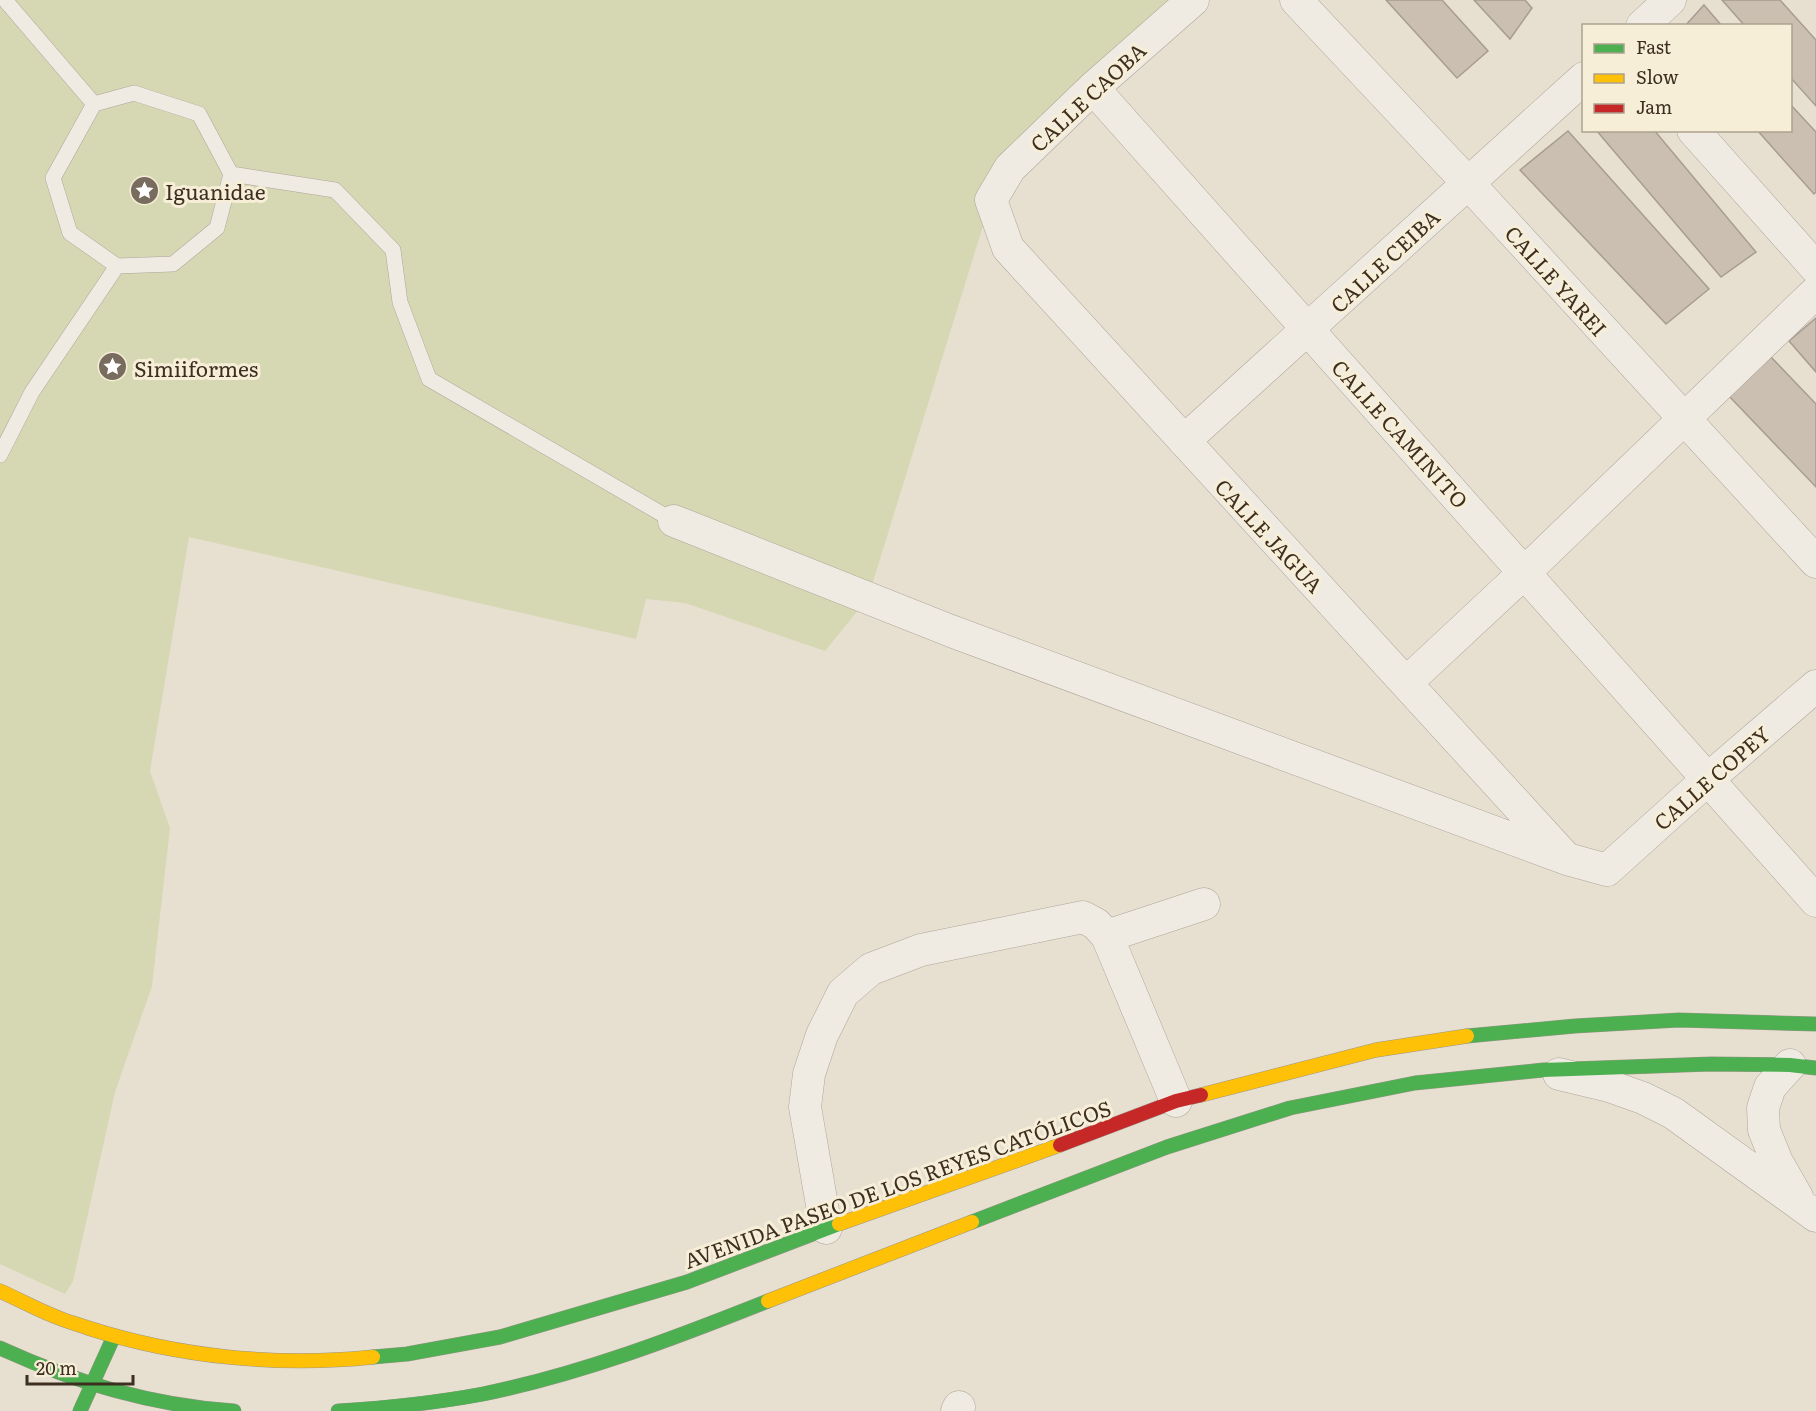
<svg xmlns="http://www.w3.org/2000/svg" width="1816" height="1411" font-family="Literata,serif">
<rect width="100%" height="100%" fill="#e7e0d1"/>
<!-- green -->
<path fill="#d6d7b3" d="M0,0H1198L991,200L868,598L825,651L685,603L646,599L636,639L189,537L150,771L170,828L152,986L115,1092L73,1281L65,1294L0,1264Z"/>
<!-- building -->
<path fill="#cbbfb2" stroke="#a89c90" stroke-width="1.5" d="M1386,0H1442L1488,51L1457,78Z
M1474,0H1525L1532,8L1510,39Z
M1722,0H1780L1816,40V106L1790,77V26H1745Z
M1704,5L1722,26H1685Z
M1790,104L1816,132V192L1814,194L1757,130H1790Z
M1596,130H1654L1756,252L1721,277Z
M1568,131L1709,289L1666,324L1520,170Z
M1816,318V372L1789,341Z
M1771,357L1816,404V487L1729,396Z"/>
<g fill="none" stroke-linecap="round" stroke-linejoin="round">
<defs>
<path id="lane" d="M5,0L94,104
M134,93L199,114L231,174L217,228L173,264L117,266L70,233L53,178L94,104Z
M231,174L335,190L393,250L400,302L429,379L674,521
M0,455L32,392L117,266"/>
<path id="street" d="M1193,0L1093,88L1010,168L991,200L1008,248L1564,856
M1296,0L1468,183L1816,562
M1642,26L1670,0
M1093,88L1816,901
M1693,130L1816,268
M1184,441L1584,78
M674,521L951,631L1567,859L1607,870L1708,779L1816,686
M1406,683L1525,572L1816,292
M1107,936L1204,904
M1790,1065L1770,1087L1763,1108L1764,1130L1777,1162L1797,1197
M1559,1074L1609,1086L1643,1098L1673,1113L1816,1216
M826,1228L805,1107L809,1074L822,1035L843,993L871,969L921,950L1083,917L1096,924L1107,936L1176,1101
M957,1411L959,1407"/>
<path id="fast" d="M1467,1036L1575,1026L1679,1020L1816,1024
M972,1222L1167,1147L1290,1108L1415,1083L1543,1070L1711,1064L1790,1065L1816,1068
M0,1348C77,1383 150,1405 234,1411
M373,1357L407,1354L500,1337L687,1282L839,1224
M80,1411L114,1336
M338,1411C386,1408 435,1403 483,1394C581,1374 675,1338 768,1301"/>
<path id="slow" d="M1201,1095L1376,1050L1467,1036
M839,1224L1060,1145
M0,1291C18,1299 36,1309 54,1316C65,1321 77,1324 88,1328C179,1357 278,1367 373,1357
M768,1301L972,1222"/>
<path id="jam" d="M1060,1145L1176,1101L1201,1095"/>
</defs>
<!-- lane casing -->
<use href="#lane" stroke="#ada599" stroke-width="16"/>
<!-- street casing -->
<use href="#street" stroke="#ada599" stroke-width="33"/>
<!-- fast casing -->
<use href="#fast" stroke="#9c958a" stroke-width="15"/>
<!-- slow casing -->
<use href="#slow" stroke="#9c958a" stroke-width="15"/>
<!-- jam casing -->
<use href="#jam" stroke="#9c958a" stroke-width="15"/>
<!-- lane -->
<use href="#lane" stroke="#efebe3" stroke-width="15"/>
<!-- street -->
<use href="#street" stroke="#efebe3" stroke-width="32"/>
<!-- fast -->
<use href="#fast" stroke="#4caf50" stroke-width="14"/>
<!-- slow -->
<use href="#slow" stroke="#ffc107" stroke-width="14"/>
<!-- jam -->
<use href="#jam" stroke="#c62828" stroke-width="14"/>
</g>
<!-- icons -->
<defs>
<symbol id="sight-disc" viewBox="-11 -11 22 22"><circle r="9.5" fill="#786c5e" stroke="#f7eed8"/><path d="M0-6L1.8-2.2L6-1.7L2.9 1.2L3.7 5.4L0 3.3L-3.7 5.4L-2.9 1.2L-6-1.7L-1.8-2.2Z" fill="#fff"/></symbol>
</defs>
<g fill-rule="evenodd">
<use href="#sight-disc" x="128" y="174" width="33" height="33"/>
<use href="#sight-disc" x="96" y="350" width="33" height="33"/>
</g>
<g text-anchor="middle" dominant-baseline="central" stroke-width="6" stroke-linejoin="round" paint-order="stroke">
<!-- street labels -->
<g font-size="21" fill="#3d2e20" stroke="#f7eed8">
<text transform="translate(1087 96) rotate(-43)">CALLE CAOBA</text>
<text transform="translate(1384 260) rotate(-43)">CALLE CEIBA</text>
<text transform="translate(1557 280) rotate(48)">CALLE YAREI</text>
<text transform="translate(1401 433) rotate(48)">CALLE CAMINITO</text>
<text transform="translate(1270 535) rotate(47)">CALLE JAGUA</text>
<text transform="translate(1711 777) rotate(-41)">CALLE COPEY</text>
<text transform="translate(897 1183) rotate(-20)">AVENIDA PASEO DE LOS REYES CATÓLICOS</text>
</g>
<!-- poi labels -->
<g font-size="21" fill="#3d2e20" stroke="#f7eed8" text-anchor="start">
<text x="165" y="190">Iguanidae</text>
<text x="134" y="367">Simiiformes</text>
</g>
</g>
<!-- legend -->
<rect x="1582" y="24" width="210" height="108" fill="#f7eed8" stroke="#ada18e" stroke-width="1.5"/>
<rect x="1594" y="44" width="30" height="9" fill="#4caf50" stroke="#ada18e" stroke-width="1.5"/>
<text x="1636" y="54" font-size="18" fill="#3d2e20">Fast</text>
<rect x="1594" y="74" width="30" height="9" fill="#ffc107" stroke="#ada18e" stroke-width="1.5"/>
<text x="1636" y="84" font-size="18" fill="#3d2e20">Slow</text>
<rect x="1594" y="104" width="30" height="9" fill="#c62828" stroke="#ada18e" stroke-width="1.5"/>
<text x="1636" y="114" font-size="18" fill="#3d2e20">Jam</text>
<!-- scale -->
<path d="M27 1375v9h106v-9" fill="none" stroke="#3d2e20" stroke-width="3"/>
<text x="36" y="1375" font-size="18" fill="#3d2e20" stroke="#f7eed8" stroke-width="4.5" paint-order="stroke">20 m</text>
</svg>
